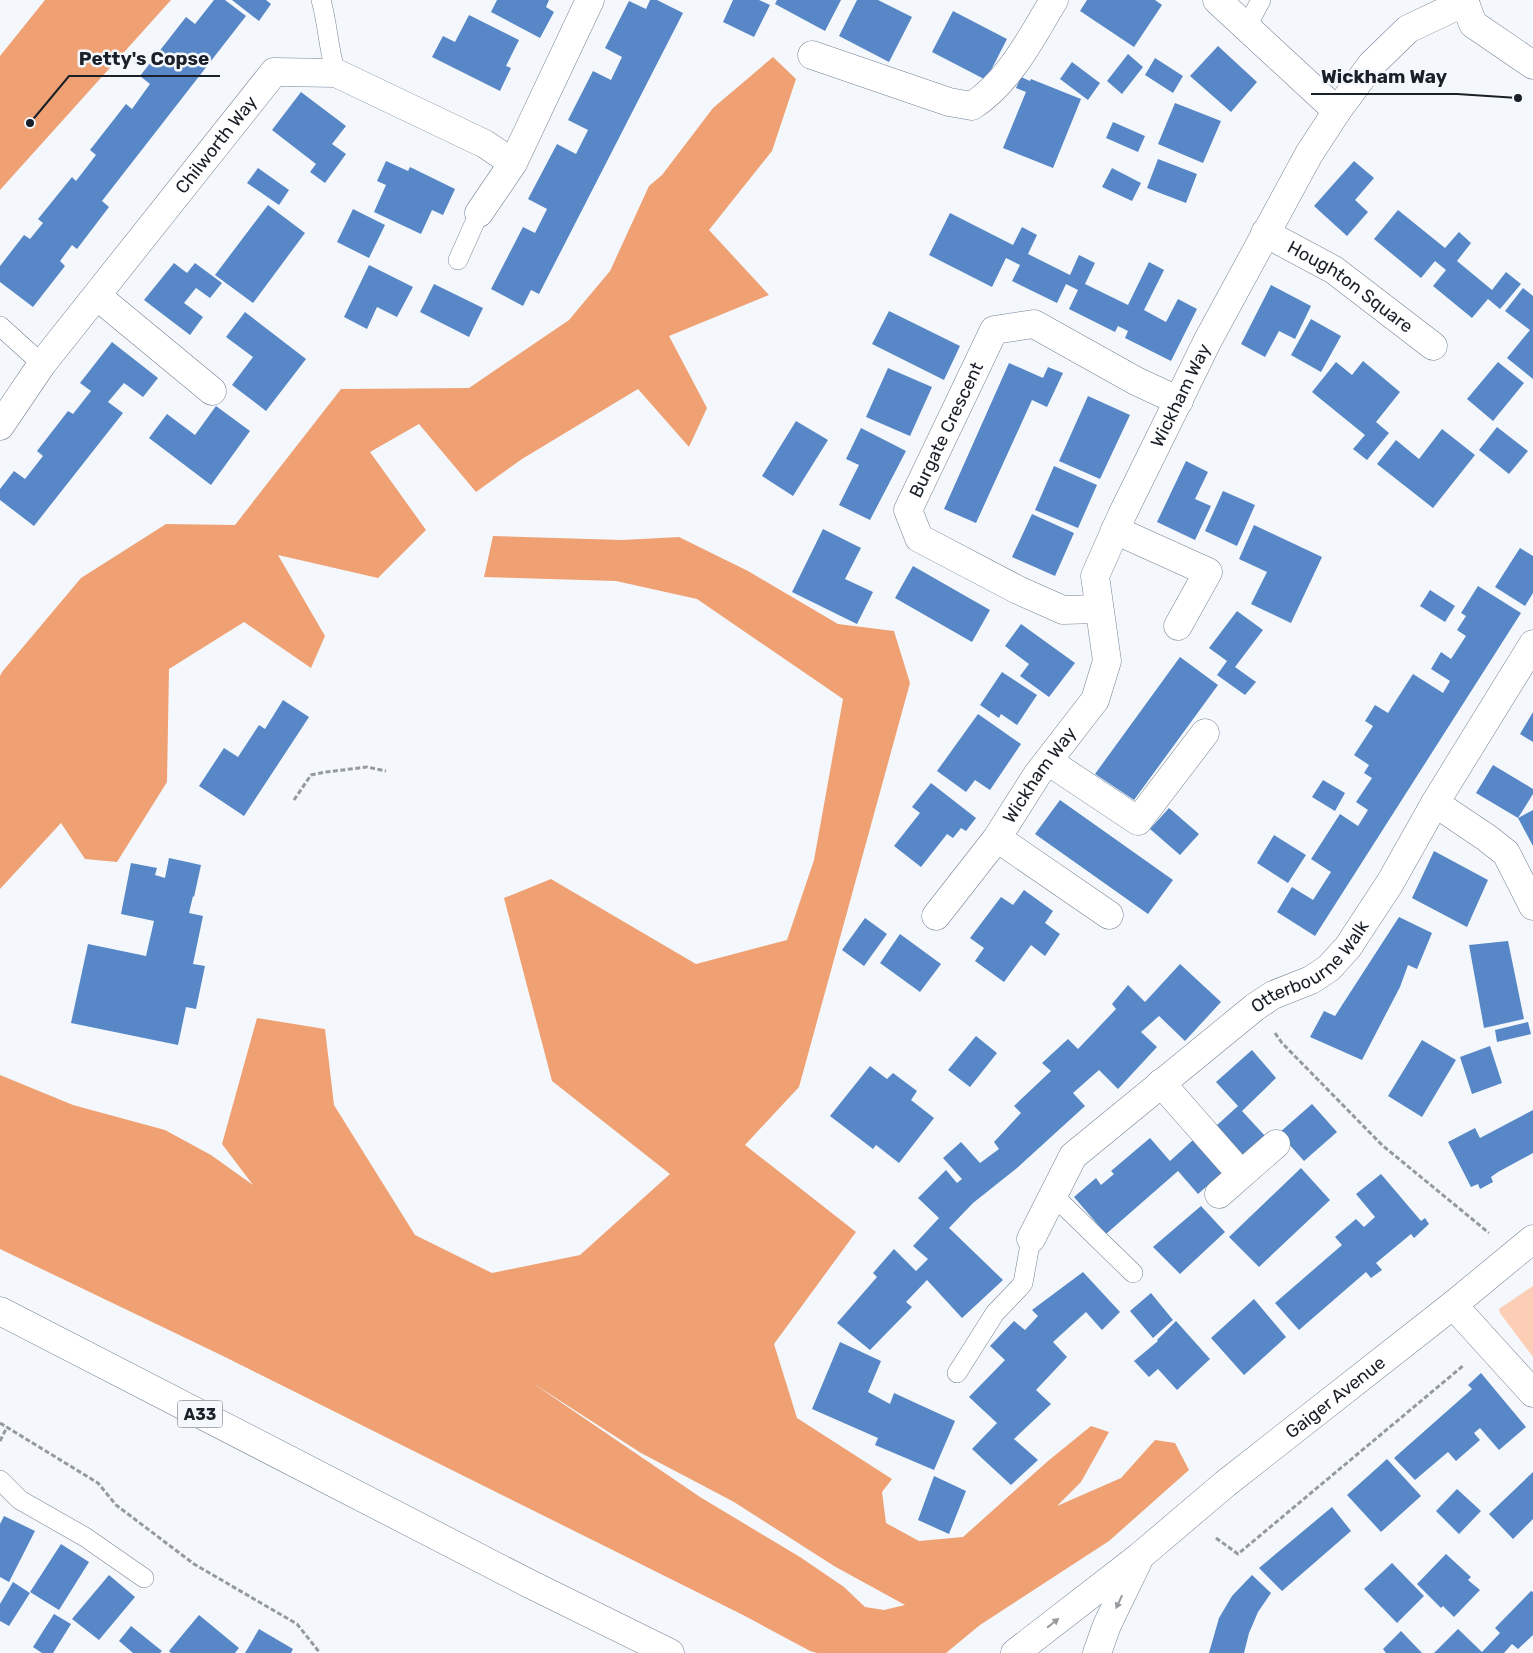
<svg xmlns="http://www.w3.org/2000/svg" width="1533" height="1653" font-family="Rubik,sans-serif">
<rect width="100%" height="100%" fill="#f4f8fc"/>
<!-- green -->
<path fill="#fbceb5" d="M1533,1286V1357L1500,1313L1499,1309Z"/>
<!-- forest -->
<path fill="#efa174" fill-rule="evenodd" d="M45,0H171L0,190V56Z
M773,57L796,79L772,151L709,230L769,295L669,336L707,408L689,447L638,389L522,459L476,492L419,424L370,452L426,530L378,578L278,555L325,636L311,668L244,622L169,669L167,782L117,862L85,859L61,823L0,889V676L2,672L81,578L166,524L235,525L341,389L469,388L569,320L610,271L649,186L662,175L713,108Z
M493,536L622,540L679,537L748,571L838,624L894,631L910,683L799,1087L745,1145L856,1232L774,1344L797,1418L892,1479L882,1492L886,1523L919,1541L963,1537L1048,1461L1091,1426L1109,1432L1081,1482L1057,1506L1121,1478L1155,1440L1175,1443L1189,1470L1109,1541L980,1625L946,1653H817L810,1651L745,1616L223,1356L0,1249V1075L73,1105L165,1130L211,1155L253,1185L222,1144L257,1018L325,1029L334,1105L415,1235L492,1273L580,1255L670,1174L552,1081L504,898L551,879L696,964L787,940L814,860L843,699L697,599L616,581L484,577ZM531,1382L641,1453L734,1502L834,1566L905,1605L884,1610L865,1607L844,1587L800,1557L700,1497Z"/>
<!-- building -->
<path fill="#5787c6" d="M214,0H225L246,16L102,201L109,207L77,249L72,245L60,261L65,266L33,307L0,282V266L24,235L30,239L43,223L38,219L72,177L76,181L96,155L90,150L126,104L132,109L150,84L140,76L186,17L195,24Z
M232,0H266L271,4L259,21Z
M497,0H549L546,7L554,12L540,38L491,12Z
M650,0H657L683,13L539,294L531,290L523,306L491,289L523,227L535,233L547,209L528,199L557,144L576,154L588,130L568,120L593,71L611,80L622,57L605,48L629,1L646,9Z
M733,0H759L770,5L754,37L723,22Z
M777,0H841L825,31L775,4Z
M857,0H878L912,17L889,62L839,36Z
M1087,0H1155L1162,5L1134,47L1080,11Z
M953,11L1007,39L986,80L932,52Z
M469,15L519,40L506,66L511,68L500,91L432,57L443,36L455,42Z
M1218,46L1257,82L1231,112L1190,76Z
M1128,54L1143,67L1122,94L1107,81Z
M1155,58L1183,76L1173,93L1145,75Z
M1072,62L1100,83L1088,100L1060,79Z
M1021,77L1030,81L1031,79L1081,99L1053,168L1003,148L1026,92L1016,88Z
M301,92L346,126L332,144L346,154L325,183L310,172L316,164L272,130Z
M1175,103L1221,121L1203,163L1158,144Z
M1113,122L1145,136L1138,152L1106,138Z
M1158,159L1197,174L1186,203L1147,188Z
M386,161L408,171L410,167L455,189L443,215L432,210L421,234L374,212L386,185L377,181Z
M1354,161L1374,178L1355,200L1368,212L1347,236L1314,206Z
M258,168L289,190L279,205L247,183Z
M1112,168L1141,183L1132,201L1102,187Z
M268,205L305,233L253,303L215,275Z
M353,209L385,225L369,258L337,242Z
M1398,210L1445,248L1459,232L1471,243L1457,261L1492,290L1506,272L1521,284L1500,309L1488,299L1472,318L1433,286L1446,270L1435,261L1421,278L1374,239Z
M950,213L1013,245L1022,227L1037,235L1028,254L1070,275L1079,255L1095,263L1085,284L1128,305L1149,262L1164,270L1144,310L1166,322L1178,299L1197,309L1171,361L1125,338L1128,331L1118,326L1115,332L1069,309L1078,290L1066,284L1057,303L1012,281L1020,265L1006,258L992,287L929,255Z
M174,263L187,273L195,263L222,283L210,298L196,288L184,303L203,317L190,335L144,300Z
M369,265L413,287L397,317L377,307L367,329L344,317Z
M434,284L483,308L469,337L420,312Z
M1271,285L1311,306L1295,339L1279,331L1265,357L1241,344Z
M1523,288L1533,296V379L1507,358L1530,330L1505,311Z
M889,311L960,346L944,380L872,344Z
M245,312L306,359L266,411L232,385L253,357L226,337Z
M1311,319L1341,336L1321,372L1291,355Z
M112,342L158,378L143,397L124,383L108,402L123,413L34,526L0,500V489L14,471L25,479L43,456L37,451L68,411L73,414L91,391L80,383Z
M1363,361L1400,392L1376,422L1389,433L1367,460L1353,449L1365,435L1312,392L1336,362L1352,375Z
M1498,362L1524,383L1493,421L1467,399Z
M1009,363L1043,378L1048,367L1063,373L1047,407L1032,400L976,523L944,509Z
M888,368L932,387L910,436L866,417Z
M1088,396L1130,415L1100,479L1059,461Z
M216,406L250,431L211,485L149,438L167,414L195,435Z
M796,421L828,440L793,496L762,476Z
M1497,427L1528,451L1509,474L1479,450Z
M861,428L906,451L870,520L839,505L859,465L846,459Z
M1442,429L1475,455L1433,508L1377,464L1396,440L1419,459Z
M1186,461L1208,472L1195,499L1211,506L1195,540L1157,522Z
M1054,466L1097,485L1078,528L1035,510Z
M1223,491L1255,505L1237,546L1205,531Z
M1032,514L1074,533L1055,576L1012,557Z
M1254,525L1322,557L1291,623L1251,604L1267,572L1239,559Z
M823,529L861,548L845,579L873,592L857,624L792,592Z
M1520,548L1533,556V593L1525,606L1495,587Z
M913,566L990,610L972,642L895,598Z
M1478,586L1521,613L1315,936L1277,912L1292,887L1313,900L1331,872L1311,859L1340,814L1358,826L1368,810L1356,802L1372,778L1364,773L1369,765L1354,755L1373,726L1365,721L1375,705L1388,713L1413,674L1443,693L1450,681L1431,669L1441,652L1451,659L1466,636L1457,630L1466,616L1461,613Z
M1430,590L1455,606L1445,622L1420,606Z
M1237,611L1263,630L1235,667L1256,682L1245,695L1217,675L1227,661L1209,648Z
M1021,624L1075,663L1049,697L1020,676L1029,664L1005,646Z
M1180,657L1218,685L1134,800L1095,774Z
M1002,672L1037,695L1017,725L1001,714L999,718L980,705Z
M283,700L309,717L244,816L199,786L224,748L238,757L259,725L265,729Z
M1533,712V742L1520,734Z
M978,714L1021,744L990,790L975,780L966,792L937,771Z
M1493,765L1533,789V794L1518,818L1476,793Z
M1323,780L1345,793L1335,811L1312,797Z
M931,783L976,818L966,831L961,828L953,838L947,834L921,867L894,846L920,813L912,807Z
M1060,800L1173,880L1148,914L1035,834Z
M1169,808L1199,834L1180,855L1150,829Z
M1533,810V846L1518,818Z
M1274,835L1306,855L1288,883L1257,863Z
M1434,851L1488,880L1467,927L1412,898Z
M169,858L201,865L194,897L193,896L189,913L203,916L193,964L205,966L196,1009L186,1007L178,1045L71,1023L88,944L146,956L154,921L121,914L131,863L157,868L155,875L165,878Z
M1024,890L1053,911L1045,923L1060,934L1045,956L1031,945L1004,982L975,961L984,948L970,938L1001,897L1013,905Z
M1399,917L1432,933L1417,969L1408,965L1400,987L1362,1060L1310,1037L1324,1011L1335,1016Z
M865,918L887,934L864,966L842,950Z
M900,934L941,964L920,992L880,963Z
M1508,941L1524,1019L1484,1028L1469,945Z
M1180,964L1221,1002L1185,1041L1159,1016L1141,1032L1157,1047L1118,1089L1099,1070L1073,1093L1085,1106L1017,1168L973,1203L949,1228L1003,1280L962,1318L927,1280L906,1302L912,1307L870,1350L837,1323L877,1277L873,1273L894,1249L916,1271L928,1259L913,1246L939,1218L918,1198L946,1170L957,1183L962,1179L943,1158L961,1142L980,1163L999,1149L994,1142L1021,1113L1014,1106L1051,1071L1042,1063L1068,1039L1078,1049L1116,1009L1112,1004L1128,985L1145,1002Z
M1528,1022L1531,1034L1497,1042L1495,1030Z
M976,1036L997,1053L970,1087L948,1070Z
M1422,1040L1456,1060L1422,1117L1388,1096Z
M1490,1046L1502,1083L1472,1094L1460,1057Z
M1252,1050L1276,1078L1242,1111L1266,1137L1242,1158L1216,1126L1238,1106L1216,1082Z
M870,1066L887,1079L893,1073L917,1091L911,1100L934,1118L899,1163L876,1145L873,1149L830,1116Z
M1312,1104L1337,1132L1304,1161L1279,1133Z
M1533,1110V1153L1498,1172L1491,1177L1493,1182L1480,1189L1478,1184L1471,1187L1448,1142L1475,1128L1480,1138Z
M1150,1138L1170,1161L1193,1140L1222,1173L1198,1194L1178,1171L1106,1234L1074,1197L1096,1178L1101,1185L1114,1174L1111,1171Z
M1301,1168L1330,1200L1259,1267L1229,1237Z
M1381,1174L1421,1221L1425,1218L1429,1224L1414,1238L1411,1234L1376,1263L1382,1270L1371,1278L1366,1272L1299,1330L1275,1303L1342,1245L1335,1237L1356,1219L1364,1227L1375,1217L1356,1194Z
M1201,1206L1225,1232L1180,1274L1153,1247Z
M1083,1272L1120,1312L1102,1330L1086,1312L1053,1342L1067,1357L1036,1390L1051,1404L1014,1439L1038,1460L1011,1485L972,1449L997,1423L969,1397L1005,1360L990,1346L1014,1321L1025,1330L1038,1316L1032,1310Z
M1151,1293L1173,1320L1153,1338L1130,1311Z
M1254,1299L1286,1337L1244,1375L1211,1338Z
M1176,1321L1210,1359L1177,1390L1158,1369L1149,1377L1134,1361L1158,1341L1157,1340Z
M840,1342L881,1361L868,1392L890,1404L894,1393L955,1421L934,1470L875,1445L878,1438L812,1409Z
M1481,1373L1526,1427L1499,1450L1480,1428L1474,1433L1480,1440L1456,1461L1448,1452L1415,1480L1394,1458L1472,1389L1468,1385Z
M1387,1459L1421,1496L1381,1532L1347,1495Z
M1533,1472V1519L1513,1539L1489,1514Z
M934,1476L966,1491L949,1534L918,1520Z
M1457,1489L1481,1511L1459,1534L1436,1511Z
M1332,1507L1351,1531L1282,1591L1259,1568Z
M4,1516L35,1531L9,1582L0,1577V1524Z
M61,1544L89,1562L59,1610L30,1592Z
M1446,1554L1471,1577L1468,1580L1480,1590L1454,1617L1443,1606L1441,1608L1417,1584Z
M1392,1563L1424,1596L1397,1623L1364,1589Z
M109,1575L135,1597L99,1640L72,1619Z
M1252,1575L1271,1593L1258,1612L1249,1633L1244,1653H1209L1219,1618L1232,1596Z
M13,1582L30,1593L9,1626L0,1621V1604Z
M1531,1591L1533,1592V1635L1518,1649L1512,1644L1504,1653H1434L1458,1629L1482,1652L1500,1633L1495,1628Z
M54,1614L71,1624L53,1653H42L33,1647Z
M199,1615L239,1648L235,1653H171L169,1651Z
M131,1626L162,1651L160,1653H133L119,1641Z
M259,1629L293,1649L291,1653H245Z
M1401,1631L1422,1653H1386L1383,1649Z"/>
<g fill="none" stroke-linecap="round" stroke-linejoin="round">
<defs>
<path id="service" d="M321,0C328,24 328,49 336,73
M1247,26L1261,0
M458,260L479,213
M0,326L42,364
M1053,1195L1133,1273
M957,1373L995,1313L1019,1288L1023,1283L1031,1239
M0,1480L20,1500L85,1537L144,1578"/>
<g id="minor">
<path d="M1217,0L1337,111"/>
<path d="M1464,0L1473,24L1533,65"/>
<path d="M812,55L949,102L972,106C1010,81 1031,38 1054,0"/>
<path d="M479,213L513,163L590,0"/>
<path id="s1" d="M1265,233L1334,270L1433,346"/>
<path d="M97,296L212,391"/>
<path id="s2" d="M0,426L42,364L274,72L336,73L485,144L513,163"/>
<path d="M1115,530L1208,572L1178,626"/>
<path id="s3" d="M1099,609L1063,610L1018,590L919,538L908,510L994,330L1034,324L1136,381L1179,401"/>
<path d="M1048,761L1138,821L1205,733"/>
<path d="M1435,803L1487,838L1506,853L1533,906"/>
<path d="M997,838L1109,915"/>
<path id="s4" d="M936,916L997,838L1037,775L1095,700L1107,661L1095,576L1122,515L1208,340L1309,154L1337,111L1371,65L1408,29L1465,2"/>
<path d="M1161,1083L1241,1174"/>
<path d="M1219,1194L1276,1144"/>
<path id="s5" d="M1031,1239L1073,1156L1255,1007L1273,995L1311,980L1329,968L1348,947L1390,883L1435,803L1533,644"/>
<path d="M1453,1305L1533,1393"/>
<path id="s6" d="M1015,1653L1139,1557L1225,1484L1453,1305L1533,1239"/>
<path d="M1097,1653L1107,1625L1138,1561"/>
</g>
<path id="trunk" d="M0,1311L530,1584L670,1653"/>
</defs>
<!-- service casing -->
<use href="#service" stroke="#748295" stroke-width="20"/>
<!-- minor casing -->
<use href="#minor" stroke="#748295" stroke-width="29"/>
<!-- trunk casing -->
<use href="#trunk" stroke="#748295" stroke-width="29"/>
<!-- path -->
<path stroke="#959aa0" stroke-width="3" stroke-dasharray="5 2.5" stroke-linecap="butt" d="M294,800L311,775L326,772L367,767L386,771
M1275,1033L1282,1043L1382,1145L1489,1233
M0,1423L98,1483L116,1505L194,1564L297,1624L320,1653
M0,1441L7,1427
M1216,1538L1238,1554L1464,1365"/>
<!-- service -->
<use href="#service" stroke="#fff" stroke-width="19"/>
<!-- minor -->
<use href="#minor" stroke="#fff" stroke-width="28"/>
<!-- trunk -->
<use href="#trunk" stroke="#fff" stroke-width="28"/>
</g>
<!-- one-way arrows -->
<defs><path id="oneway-solid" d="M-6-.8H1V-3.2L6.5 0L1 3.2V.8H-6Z" transform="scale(1.25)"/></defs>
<g fill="#989b9e">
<use href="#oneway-solid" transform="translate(1119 1602) rotate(115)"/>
<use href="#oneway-solid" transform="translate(1053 1623) rotate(-38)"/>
</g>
<g text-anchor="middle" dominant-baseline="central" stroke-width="5" stroke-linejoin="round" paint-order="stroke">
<!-- shield labels -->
<rect fill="#f4f8fc" stroke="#5b6168" stroke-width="1" x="177.5" y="1400.5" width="45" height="27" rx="4"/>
<g font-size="16" font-weight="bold" fill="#1a2028">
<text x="200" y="1414">A33</text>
</g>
<!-- street labels -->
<g font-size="18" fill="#1a2028" stroke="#f4f8fc">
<text stroke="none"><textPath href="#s2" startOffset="355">Chilworth Way</textPath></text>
<text stroke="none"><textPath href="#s1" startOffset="101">Houghton Square</textPath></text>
<text stroke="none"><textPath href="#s4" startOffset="595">Wickham Way</textPath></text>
<text stroke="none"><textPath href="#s3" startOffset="316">Burgate Crescent</textPath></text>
<text stroke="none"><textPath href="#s4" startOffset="175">Wickham Way</textPath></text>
<text stroke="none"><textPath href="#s5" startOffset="398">Otterbourne Walk</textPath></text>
<text stroke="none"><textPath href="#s6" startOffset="410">Gaiger Avenue</textPath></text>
</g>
</g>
<!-- callouts -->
<path fill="none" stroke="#1a2028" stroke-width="2" d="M30 123L69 76H220M1518 98L1457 94H1311"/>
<g fill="#1a2028" stroke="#f4f8fc" stroke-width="2">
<circle cx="30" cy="123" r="5"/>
<circle cx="1518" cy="98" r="5"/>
</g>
<g font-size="19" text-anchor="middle" font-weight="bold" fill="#1a2028" stroke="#f4f8fc" stroke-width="5" stroke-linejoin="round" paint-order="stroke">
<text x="144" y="65">Petty's Copse</text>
<text x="1384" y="83">Wickham Way</text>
</g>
</svg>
